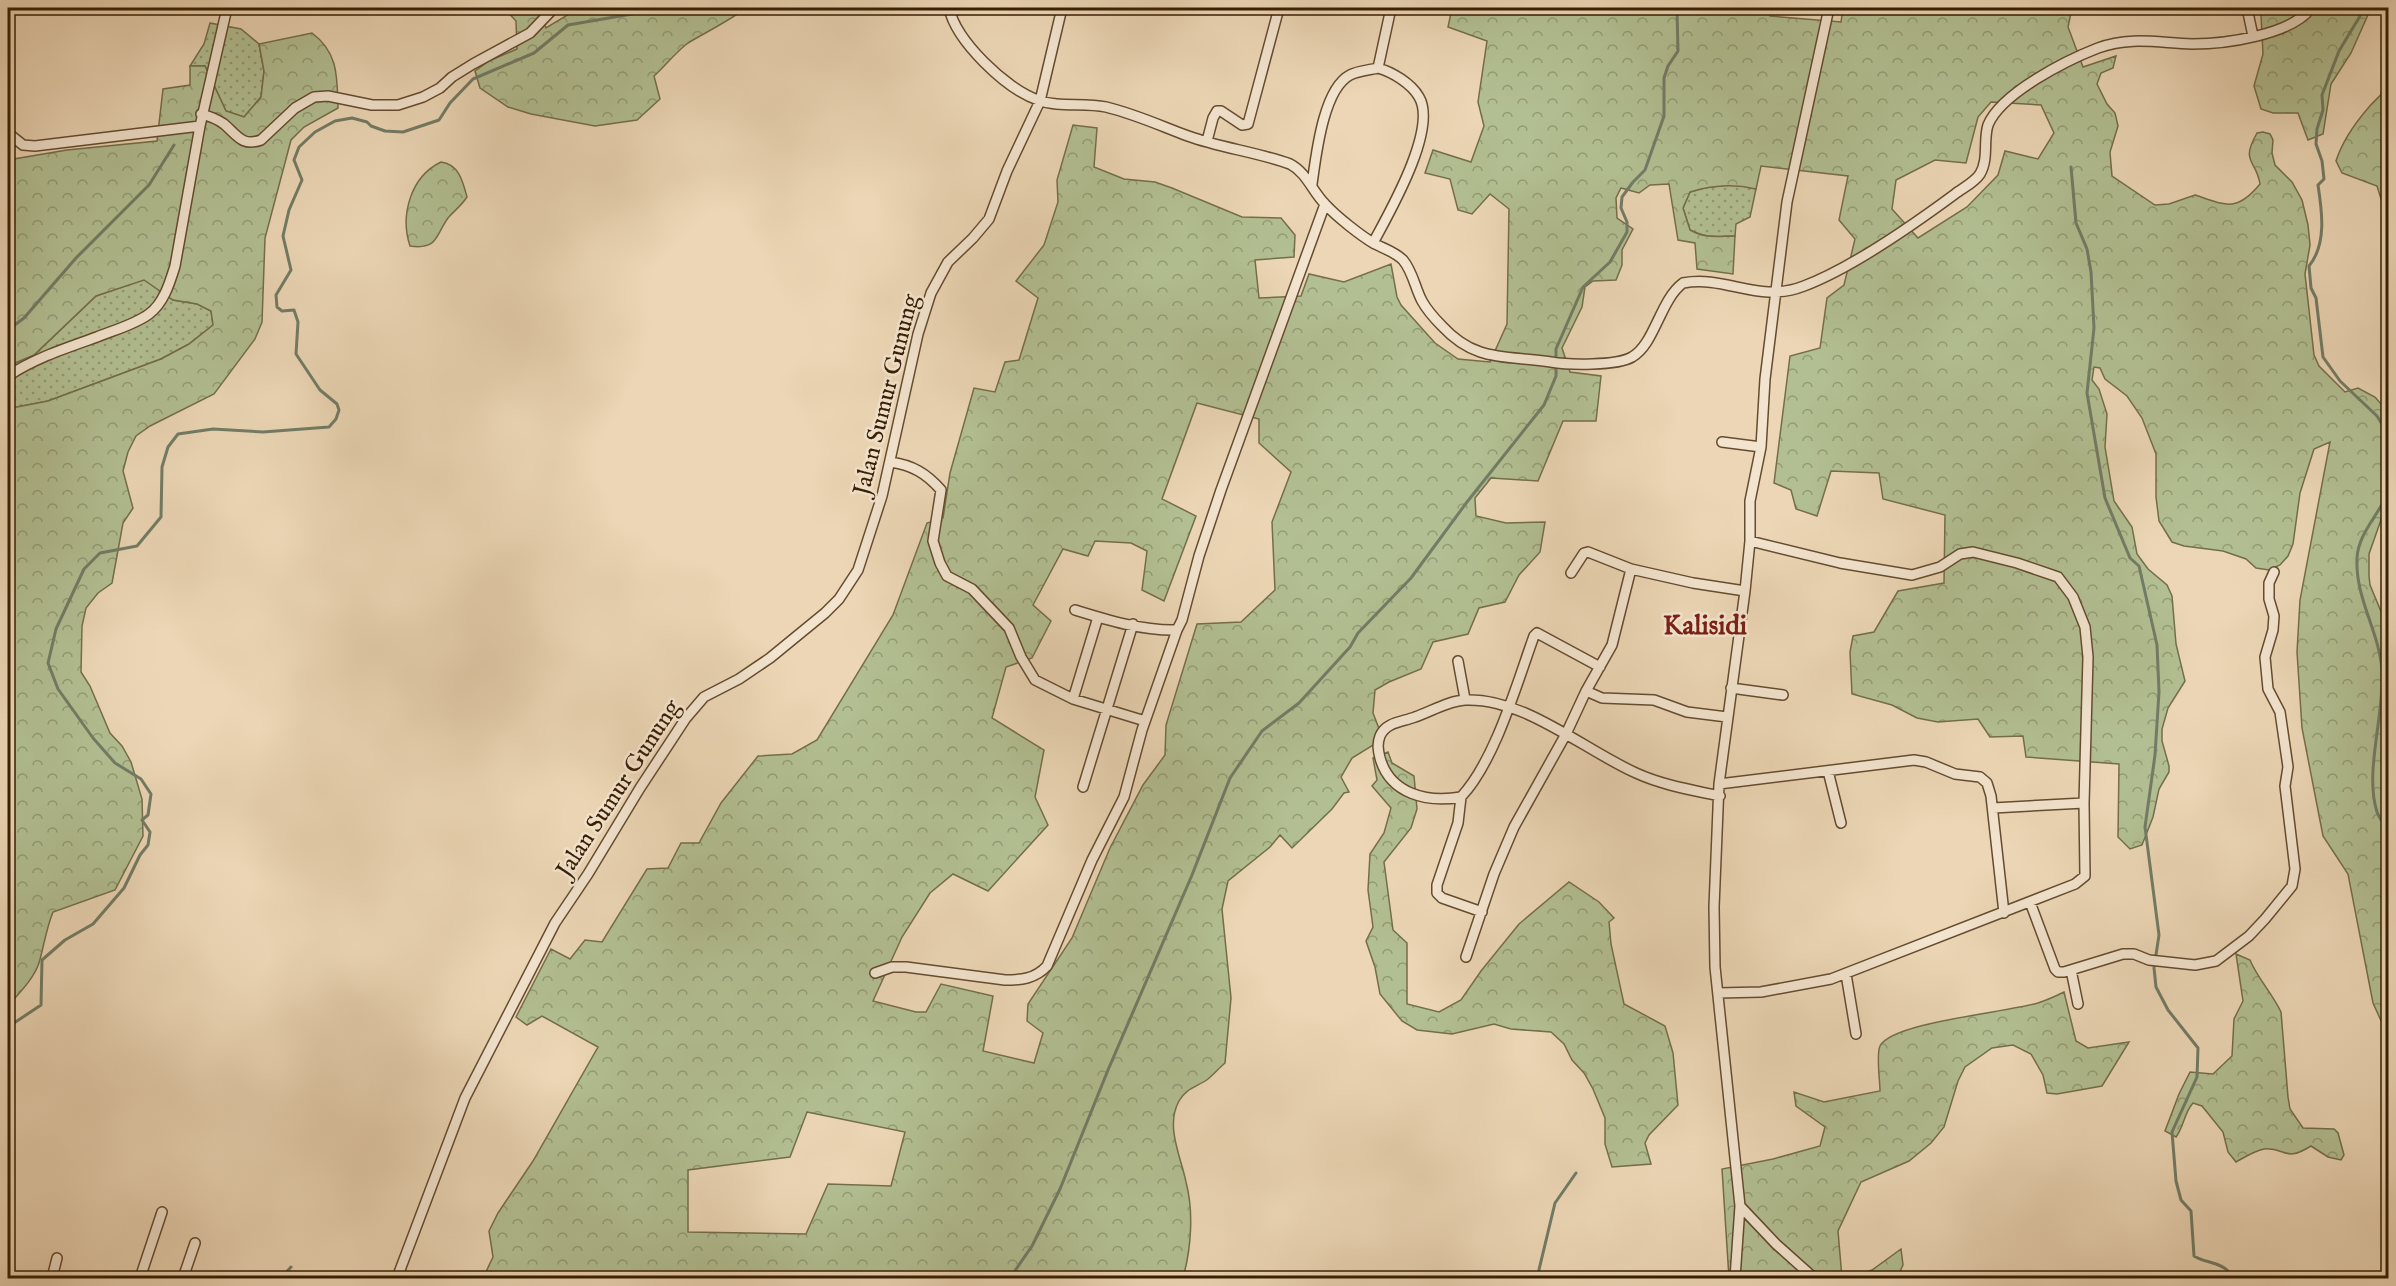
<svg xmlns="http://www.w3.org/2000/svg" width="2396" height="1286" font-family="'IM FELL English',serif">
<defs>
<pattern id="grass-dots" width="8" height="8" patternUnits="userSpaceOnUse" patternTransform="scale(1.5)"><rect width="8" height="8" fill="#b2bf92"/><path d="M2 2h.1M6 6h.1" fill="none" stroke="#929b75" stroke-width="1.8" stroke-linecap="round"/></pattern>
<pattern id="forest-crowns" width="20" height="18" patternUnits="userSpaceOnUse" patternTransform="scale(1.5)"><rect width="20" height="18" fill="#b2bf92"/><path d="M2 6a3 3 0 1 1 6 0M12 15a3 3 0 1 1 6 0" fill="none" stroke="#929b75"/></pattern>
</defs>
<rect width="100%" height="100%" fill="#ecd6b5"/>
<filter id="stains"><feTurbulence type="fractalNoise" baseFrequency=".00333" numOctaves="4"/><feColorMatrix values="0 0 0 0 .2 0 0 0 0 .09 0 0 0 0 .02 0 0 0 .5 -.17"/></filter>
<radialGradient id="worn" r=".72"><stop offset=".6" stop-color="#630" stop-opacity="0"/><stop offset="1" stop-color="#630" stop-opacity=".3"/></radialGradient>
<!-- grass -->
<path fill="url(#grass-dots)" stroke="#746e4a" stroke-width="1.5" d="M210,23L241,29L259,44L264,71L261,97L244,117L226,111L205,66H190L204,44Z
M1735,184L1756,189L1750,217L1736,224L1735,236C1718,236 1706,239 1690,230L1683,208L1690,192L1704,188Z
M144,279L173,300L198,304L211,311L213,325L189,344L161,359L48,401L12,408L8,405V366L34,355L96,296Z"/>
<!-- forest -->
<path fill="url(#forest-crowns)" stroke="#746e4a" stroke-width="1.5" fill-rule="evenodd" d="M504,8H539L546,28L579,8H745C740,15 699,36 688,43C676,52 665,66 654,76L660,99L637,120L595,126L531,114L508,107L480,88L475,71L489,61L517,49L516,21Z
M1452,8H1769L1770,16L1841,22L1843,8H2072L2068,27L2083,67L2116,56L2113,68L2101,73L2097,84L2107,104L2115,113L2118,126L2110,152L2112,176L2155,205L2169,204L2195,195C2226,205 2236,213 2260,184C2256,159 2240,163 2257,133L2263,132L2270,134L2273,140L2272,153L2275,165L2292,182L2302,200L2308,225L2310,245L2305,274L2314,355L2319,366L2345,392L2358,388L2375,397L2388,412V500L2369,554V576L2370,585L2385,621L2388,644V704L2385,735L2388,765V1036L2373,1003L2348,874L2323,836L2302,728L2297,652L2300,600L2330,442L2314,449L2300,493L2293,544L2288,556L2280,565L2269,570L2256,568L2246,559L2223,551L2184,546L2172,542L2159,521L2156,497V454L2142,418L2127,396L2105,379L2100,368L2094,367L2092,380L2099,389L2107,414L2105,447L2114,501L2132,527L2137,554L2148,569L2167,585L2172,596L2176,644L2185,681L2168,708L2162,729V741L2169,766V772L2159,789L2153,817L2142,845L2130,849L2118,837L2119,764L2026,757L2023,736L1990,737L1978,719L1938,722L1917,718L1892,705L1852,694L1850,652L1853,636L1874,632L1898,591L1944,583L1945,515L1883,499L1879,473L1831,471L1817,516L1796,509L1791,490L1774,483L1790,356L1820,348L1827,298L1844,285L1855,239L1839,220L1848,176L1761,166L1756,189C1732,183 1712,185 1690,192L1683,208L1690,230C1706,239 1718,236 1735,236L1733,274L1697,269L1695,243L1678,240L1669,184L1650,185L1639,193L1621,188L1616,198L1617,218L1633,229L1622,250V265L1616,280L1593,281L1585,287L1582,307L1562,348L1570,372L1601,376L1596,421H1563L1538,481L1491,478L1475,498L1476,516L1506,523L1545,522L1540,552L1519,575L1505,602L1479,608L1468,634L1433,642L1421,669L1389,682L1375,690L1373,713L1383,739L1352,758L1341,777L1349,792L1344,793L1332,809L1292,848L1280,835L1270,847L1228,881L1222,909L1231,998L1225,1063C1219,1068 1214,1074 1208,1079C1197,1087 1186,1088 1179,1101C1165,1126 1181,1157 1186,1182C1194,1212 1191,1249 1183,1278H483L493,1257L489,1231L498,1213L533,1161L598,1047L542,1016L527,1025L516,1017L551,949L570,959L585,940L602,942L647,869L668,868L681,843H699L721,803L758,756L792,754L817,740L893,615L927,523L943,518L950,473L974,388L995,392L1005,362L1019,360L1038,298L1016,281L1044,245L1058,202L1057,180L1073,125L1097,128L1094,167L1124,179L1155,182L1172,188L1242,217L1281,218L1295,235L1294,257L1255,260L1259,298L1301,296L1309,274L1344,282L1391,264L1397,297L1401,305L1435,343L1458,359L1490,362L1507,324L1509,209L1490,194L1472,214L1458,210L1450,179L1425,173L1433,150L1471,162L1484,126L1478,102L1487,41L1448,27ZM1991,102L2041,105L2054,133L2038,159L2005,151L1998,175L1967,207L1918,238L1892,209L1896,180L1935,160L1966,163L1978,117ZM1197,403L1259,419V443L1291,472L1272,522L1275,590L1241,622L1197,624L1166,725L1165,755L1143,785L1110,848L1072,938L1028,1004L1027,1021L1043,1033L1034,1063L983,1051L993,996L941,984L926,1012H916L873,1001L902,937L930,893L953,874L988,891L1048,825L1035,797L1044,750L992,718L1006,667L1032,658L1051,621L1033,605L1063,549L1088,556L1095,541L1131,543L1147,551L1142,590L1164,601L1196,516L1162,499ZM807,1112L905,1132L891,1186L828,1184L806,1234L688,1232V1170L790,1157Z
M2284,8H2371L2351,53L2331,84L2323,134L2308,140L2298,113H2273L2261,109L2254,86L2263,54L2261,15Z
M312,33C339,53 337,78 338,108L304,127L291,140L265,238L262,322L255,339L214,394L150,426L136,436L128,452L123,471L133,508L123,523L112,583L98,593L86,608L82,626L81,672L90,686L110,733L122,746L131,762L142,799L143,836L115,890L53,912C46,929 44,946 39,963C33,980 19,993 8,1006V405L12,408L48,401L161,359L189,344L213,325L211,311L197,304L173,300L144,280L96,296L34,355L8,366V160L67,150L157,141L163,89L190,85V66H205L226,111L244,117L261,97L264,71L259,44Z
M2388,86V221L2377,186L2342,173L2336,161C2342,142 2356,122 2369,107C2375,100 2383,94 2388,86Z
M441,162C459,164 463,182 467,197C462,205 454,211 448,218C435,236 438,250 410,246C400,216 410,177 441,162Z
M1388,752L1392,763L1414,776L1417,809L1411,828L1384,862L1393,930L1407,943V1004L1439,1012L1461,1000L1481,971L1519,924L1569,882L1599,902L1614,918L1609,922L1611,944L1624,1004L1665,1026L1673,1053L1678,1105L1649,1135L1645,1143L1651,1164L1612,1167L1605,1144V1118L1593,1089L1584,1073L1572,1060L1564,1044L1551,1032L1511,1029L1494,1024L1452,1034L1417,1030L1402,1021L1380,994L1375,967L1366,941L1373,927L1368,890L1370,854L1384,833L1391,808L1372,786L1377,780L1373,758Z
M2236,954L2250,960C2258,979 2272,993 2281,1012L2288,1097L2290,1109L2303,1128L2334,1129L2338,1133L2344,1155L2341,1160L2328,1157L2311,1146C2284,1163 2286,1147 2264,1149C2254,1151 2245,1157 2236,1162L2228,1152L2223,1132L2202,1106L2193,1103C2184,1113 2184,1126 2176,1137L2165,1131L2179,1094L2190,1072L2213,1074L2232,1056L2234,1019L2243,1001Z
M2064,992L2076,1041L2088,1048L2129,1042L2102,1086L2057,1094L2047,1093L2043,1075L2031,1054L2013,1045L1992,1048L1965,1067L1958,1081L1944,1127L1931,1143L1909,1161L1861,1182L1838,1231L1842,1278H1729L1722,1169L1773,1159L1820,1146L1825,1127L1796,1106L1794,1092L1824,1102L1880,1091C1880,1081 1876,1054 1880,1046C1892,1022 2010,1012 2038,1003C2047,1000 2056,996 2064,992Z
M1901,1249L1903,1265L1897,1278H1847L1872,1270Z"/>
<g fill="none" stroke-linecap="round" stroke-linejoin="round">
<!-- stream -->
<path stroke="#727c66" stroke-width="3" d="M2361,8L2360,16L2339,51L2322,95L2323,110L2317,129L2316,144L2322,161L2324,179L2318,185C2322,211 2327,244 2309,266L2311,288L2316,298L2323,357L2340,381L2377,416L2388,434
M2071,167L2076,223L2087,249L2091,272L2094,328L2087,393L2105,498L2130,558L2139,566L2157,645L2159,692L2155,755L2145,827L2159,935L2154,968L2156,987L2168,1010L2198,1048L2197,1077L2172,1132L2176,1181L2181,1200L2191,1211L2194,1256C2205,1263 2220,1262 2228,1271V1278
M8,330L24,318L76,258L149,185L174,145
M2388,493C2379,514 2358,534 2357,558C2355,598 2379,631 2382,670C2385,713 2364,772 2377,812C2379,818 2385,825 2388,831
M8,1027L41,1005L42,960L65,940L93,924L124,888L140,855L148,845L150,832L142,820L148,815L151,794L141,779L115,763L93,738L58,689L48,663L56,629L84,569L100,553L137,546L161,517L162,467L168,447L178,434L213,429L263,432L329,427L336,419L339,410L337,404L320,390L296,354L298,322L294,310L282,311L277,307L276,295L291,270L283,236L289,210L302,180L294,160L299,147L315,132L335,121L352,118L367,122L371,126L385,131L403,132L439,120L450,103L473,79L534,53L568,25L632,14L646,8
M281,1278L291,1267
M1010,1278L1032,1246L1060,1189L1108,1070L1192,875L1230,778L1262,731L1299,703L1350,647L1358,633L1411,578L1467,502L1544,405L1556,376V349L1583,287L1610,262L1627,232V222L1621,208L1622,197L1633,182L1645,170L1664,116V78L1668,66L1678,51L1677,11
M1537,1278L1555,1203L1576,1173"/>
<defs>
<path id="minor" d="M949,8C956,41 1006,89 1038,100C1059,108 1084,102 1106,107C1135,114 1161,126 1188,136C1221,148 1257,152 1290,164C1307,173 1312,191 1325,204C1337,217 1361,236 1375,244C1385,249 1395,252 1403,260C1413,272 1415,288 1422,301C1427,310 1435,319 1442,326C1476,363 1506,355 1551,362C1568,365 1617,366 1632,357C1655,344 1660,300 1683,283C1727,275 1758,304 1804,286C1852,268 1913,225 1955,194C1963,188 1975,182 1980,174C1989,159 1983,140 1988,125C2001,93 2067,60 2098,48C2130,36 2159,43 2192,44C2225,44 2291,35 2311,8
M2247,8L2253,36
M201,114C209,116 217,119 224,124C237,135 242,147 261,140L295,108L314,97L328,96L372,105H398L423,97L440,88L452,77L473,64L530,33L554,8
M8,133L23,145L35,146L200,126L227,8
M1207,141L1213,118L1217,111H1221L1242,125L1248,124L1279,8
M1312,184C1316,156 1323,89 1350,75C1357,71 1369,70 1378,68
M1373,243C1389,213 1438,129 1419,97C1411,83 1392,72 1378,68L1391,8
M8,376C35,358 66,348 97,337C114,330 134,325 149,314C164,303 170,282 175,266L200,126
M1722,442L1761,447
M890,462C912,465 926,473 941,490L933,541L940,563L947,576L972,589L1009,628L1021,657L1035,680L1073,699L1145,721
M1571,573L1584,553L1588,552L1631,569L1693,583L1745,591
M1075,610C1107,620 1143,631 1177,630L1182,620L1199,556L1221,490L1325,204
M1458,661L1465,699
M1600,667L1537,633L1534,636C1517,683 1495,761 1461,797C1427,803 1390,794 1380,758C1378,750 1377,744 1380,736C1386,722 1402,722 1415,717C1430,712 1450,700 1466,700C1525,698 1584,750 1636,773C1662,785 1692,790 1720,796
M1731,688L1783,695
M1586,691L1602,698L1654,700L1687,712L1727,717
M1073,699L1098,617
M1828,771L1841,823
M1719,784L1914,760L1926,762L1955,774L1980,777L1987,783L1991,796L2004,913
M1083,787L1133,624
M1461,797L1458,823L1437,885V893L1442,898L1482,912
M1993,808L2084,803
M2030,902L2055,969L2058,972H2064L2123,954H2134L2149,960L2195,965L2216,961L2249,936L2265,919L2292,886L2295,869L2285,786L2288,767L2280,712L2268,689L2265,657L2273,630L2274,616L2269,599V583L2274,572
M1466,957L1494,874L1514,827L1566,734L1586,691L1612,645L1631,569
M2071,970L2078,1004
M875,973L892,967H906L1005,980C1021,980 1035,979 1047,966L1092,860L1124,797L1142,730L1177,630
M1846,974L1856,1034
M1718,993L1761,992L1831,979L2075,884L2085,876L2084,803L2088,657L2085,627L2073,597L2058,577L2017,563L1973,552L1960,554L1940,567L1912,575L1840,563L1750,541
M1740,1206L1776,1244L1814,1278
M52,1278L57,1258
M94,1278V1277
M140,1278L162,1212
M183,1278L195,1243
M397,1278L465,1098L555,923L588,874L640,788L686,718L704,697L739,679L770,658L825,613L839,599L858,570L882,496L918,334L931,293L948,262L973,238L989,219L1007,171L1040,101L1062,8
M1735,1278L1740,1206L1715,967L1714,907L1719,784L1745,591L1750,541V501L1761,447L1765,379L1787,202L1829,8"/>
</defs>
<!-- minor casing -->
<use href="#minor" stroke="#644c2f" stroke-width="12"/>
<!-- minor -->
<use href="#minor" stroke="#f3e4cf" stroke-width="9"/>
</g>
<g text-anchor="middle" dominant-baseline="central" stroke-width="5" stroke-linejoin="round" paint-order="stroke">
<!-- street labels -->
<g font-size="24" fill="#371e02" stroke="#f3e4cf">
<text transform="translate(887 395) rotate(-76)">Jalan Sumur Gunung</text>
<text transform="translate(619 789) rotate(-57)">Jalan Sumur Gunung</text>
</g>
<!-- quarter labels -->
<g font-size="27" font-weight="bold" fill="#7a1f14" stroke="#f3e4cf">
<text x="1705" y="627">Kalisidi</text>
</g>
</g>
<!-- margin -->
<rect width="2396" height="1286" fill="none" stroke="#ecd6b5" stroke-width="30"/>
<rect x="9" y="9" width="2378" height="1268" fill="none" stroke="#371e02" stroke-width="3"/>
<rect x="15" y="15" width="2366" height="1256" fill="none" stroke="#371e02" stroke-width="1.5"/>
<rect width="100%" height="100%" filter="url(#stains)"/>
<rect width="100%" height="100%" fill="url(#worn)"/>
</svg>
